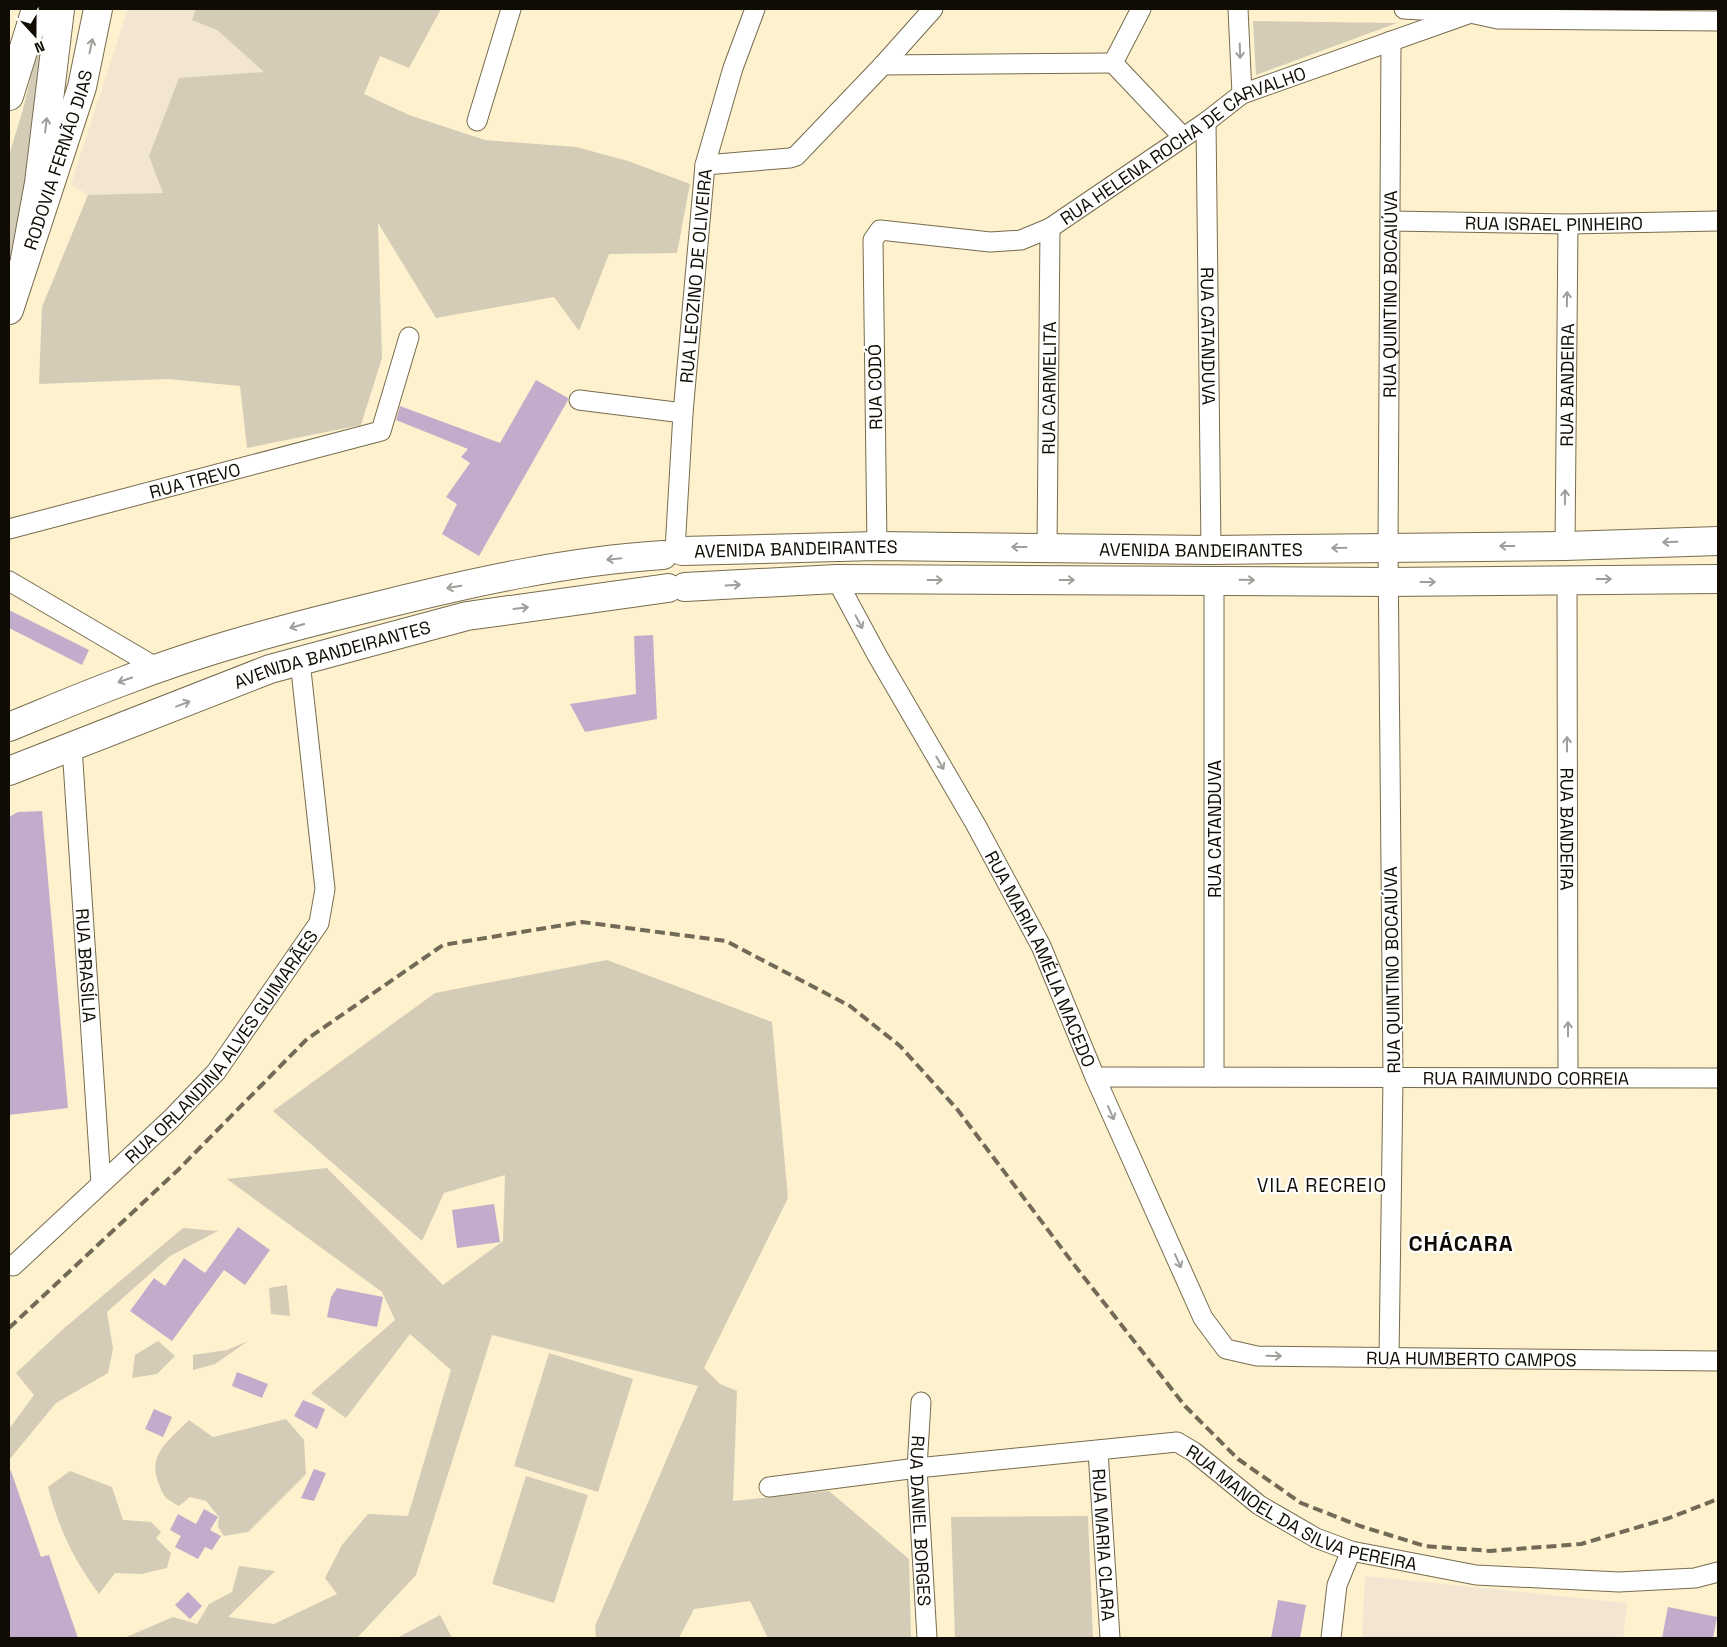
<svg xmlns="http://www.w3.org/2000/svg" width="1727" height="1647" font-family="'Space Grotesk',sans-serif">
<rect width="100%" height="100%" fill="#fdf1ce"/>
<!-- industrial -->
<path fill="#f2e6d2" d="M128,9H196L193,20L217,30L265,72L163,193L88,195L71,184Z
M1365,1576L1627,1603L1623,1638H1362Z"/>
<!-- green -->
<path fill="#d4ccb6" d="M196,9H441L409,68L380,56L364,94L409,115L485,140L576,147L628,161L690,184L677,253L609,254L579,331L554,297L436,318L378,223L382,358L361,425L247,448L240,386L168,379L39,384L42,307L88,195L163,193L149,156L179,78L264,72L217,30L192,20Z
M1253,21L1397,23L1256,75Z
M48,31L34,156L9,276V155L22,113L36,56Z
M607,960L772,1022L788,1198L704,1368L720,1384L737,1391L733,1501L829,1491L909,1559L911,1638H768L750,1601L694,1609L679,1638H596L595,1626L698,1386L492,1335L416,1575L357,1638H124L173,1617L197,1624L209,1604L232,1592L239,1566L275,1571L228,1617L274,1624L337,1594L325,1578L342,1545L368,1514L408,1516L451,1370L410,1334L346,1418L311,1393L395,1320L382,1292L227,1179L327,1168L443,1285L503,1241L505,1175L444,1193L422,1241L273,1111L435,993Z
M183,1228L218,1231L170,1256L107,1312L113,1349L108,1373L56,1403L9,1460V1429L34,1395L16,1373L62,1330Z
M287,1285L290,1316L271,1314L269,1288Z
M158,1341L175,1356L157,1374L132,1378L135,1355Z
M248,1341L215,1364L193,1370V1355L227,1350Z
M549,1353L633,1379L598,1492L514,1466Z
M286,1419L304,1440L306,1474L248,1532L224,1536L218,1527L219,1517L206,1501L190,1497L179,1506C166,1499 164,1498 159,1484C146,1454 170,1440 189,1420L213,1437Z
M70,1471L112,1487L123,1520L151,1522L161,1532L156,1538L171,1553L167,1568L141,1574L115,1573L99,1594C74,1561 58,1527 48,1487Z
M526,1476L588,1495L554,1603L492,1584Z
M1088,1516L1093,1638H955L951,1517Z
M440,1615L452,1638H397Z"/>
<!-- building -->
<path fill="#c1adcb" d="M536,380L568,398V400L479,556L442,534L457,504L446,497L470,463L461,457L468,449L396,420L400,406L500,443Z
M9,610L89,650L82,665L9,628Z
M653,635L657,719L585,732L570,704L636,694L634,636Z
M42,811L68,1108L9,1115V817L18,812Z
M494,1204L500,1242L457,1248L452,1210Z
M238,1227L270,1250L245,1285L224,1270L172,1341L130,1311L154,1278L165,1286L184,1258L205,1273Z
M337,1288L383,1297L377,1327L327,1317L331,1297Z
M237,1372L268,1384L262,1398L232,1386Z
M303,1400L325,1409L317,1429L294,1416Z
M154,1409L172,1417L163,1437L145,1429Z
M314,1469L326,1473L314,1501L301,1498Z
M9,1471H11L41,1557L49,1555L78,1638H9Z
M204,1509L218,1517L210,1530L221,1536L212,1550L205,1547L198,1559L175,1547L181,1536L170,1530L178,1514L196,1524Z
M188,1592L202,1606L190,1619L175,1605Z
M1278,1600L1306,1605L1300,1638H1271Z
M1668,1607L1717,1617L1713,1638H1662Z"/>
<g fill="none" stroke-linecap="round" stroke-linejoin="round">
<defs>
<g id="minor">
<path d="M1141,9L1113,63L1183,137"/>
<path d="M1238,9L1242,94"/>
<path d="M1404,9L1470,13L1498,19L1718,21"/>
<path d="M883,65L1113,63"/>
<path d="M477,121L511,9"/>
<path id="s1" d="M1206,122L1211,550"/>
<path d="M705,165L790,158L796,156L883,65L933,9"/>
<path id="s2" d="M1390,221L1568,224L1718,221"/>
<path d="M579,400L683,413"/>
<path id="s3" d="M9,529L381,431L409,337"/>
<path id="s4" d="M877,546L873,240L880,230L990,242L1021,240L1050,228L1206,122L1242,94L1482,9"/>
<path id="s5" d="M1565,546L1568,224"/>
<path id="s6" d="M1047,548L1050,228"/>
<path id="s7" d="M675,550L683,413L705,165L733,68L755,9"/>
<path id="s8" d="M836,579L877,655L976,825L1041,946L1095,1077L1203,1318L1226,1349L1257,1356L1718,1361"/>
<path id="s9" d="M1567,579L1568,1078"/>
<path d="M9,581L159,669"/>
<path id="s10" d="M72,747L101,1184"/>
<path id="s11" d="M1095,1077L1718,1078"/>
<path d="M1214,1077V580"/>
<path id="s12" d="M13,1266L171,1119L216,1072L319,923L325,889L300,661"/>
<path id="s13" d="M1389,1358L1393,1079L1388,547L1391,41"/>
<path id="s14" d="M921,1402L917,1468L927,1638"/>
<path id="s15" d="M1098,1451L1110,1638"/>
<path id="s16" d="M769,1487L917,1468L1177,1442L1194,1452L1259,1505L1316,1538L1351,1551L1476,1575L1619,1582L1695,1578L1718,1572"/>
<path d="M1331,1638L1337,1585L1351,1551"/>
</g>
<g id="secondary">
<path id="s17" d="M9,310L82,87L98,9"/>
</g>
<g id="primary">
<path id="s18" d="M682,551L877,546L1211,550L1565,546L1718,541"/>
<path d="M685,587L836,579L1388,582L1718,579"/>
<path d="M9,727C46,712 83,696 121,682C205,649 294,626 381,605C473,582 568,561 663,555"/>
<path id="s19" d="M9,771L270,669L467,616L668,588"/>
</g>
<path id="motorway" d="M9,96L36,9
M25,259L39,183L60,9"/>
</defs>
<!-- minor casing -->
<use href="#minor" stroke="#776c4d" stroke-width="21"/>
<!-- secondary casing -->
<use href="#secondary" stroke="#776c4d" stroke-width="30"/>
<!-- primary casing -->
<use href="#primary" stroke="#776c4d" stroke-width="30"/>
<!-- motorway casing -->
<use href="#motorway" stroke="#776c4d" stroke-width="30"/>
<!-- minor -->
<use href="#minor" stroke="#fff" stroke-width="19"/>
<!-- secondary -->
<use href="#secondary" stroke="#fff" stroke-width="28"/>
<!-- primary -->
<use href="#primary" stroke="#fff" stroke-width="28"/>
<!-- motorway -->
<use href="#motorway" stroke="#fff" stroke-width="28"/>
<!-- rail -->
<path stroke="#716a56" stroke-width="4" stroke-dasharray="10 5" stroke-linecap="butt" d="M9,1328L178,1170L307,1039L443,945L582,922L726,941L850,1006L900,1046L957,1109L1072,1262L1185,1406L1238,1459L1301,1503L1360,1526L1425,1546L1490,1551L1581,1544L1669,1518L1718,1499"/>
</g>
<!-- one-way arrows -->
<defs><path id="oneway-shaft" d="M-6 0H5M1.5-3L5.5 0L1.5 3" fill="none" stroke-width="1.6" stroke-linecap="round" stroke-linejoin="round" transform="scale(1.25)"/></defs>
<g stroke="#9f9e9a">
<use href="#oneway-shaft" transform="translate(91 46) rotate(-78)"/>
<use href="#oneway-shaft" transform="translate(1240 51) rotate(88)"/>
<use href="#oneway-shaft" transform="translate(46 125) rotate(-83)"/>
<use href="#oneway-shaft" transform="translate(1567 299) rotate(-89)"/>
<use href="#oneway-shaft" transform="translate(1565 497) rotate(-89)"/>
<use href="#oneway-shaft" transform="translate(1670 542) rotate(178)"/>
<use href="#oneway-shaft" transform="translate(1507 546) rotate(180)"/>
<use href="#oneway-shaft" transform="translate(1019 547) rotate(-180)"/>
<use href="#oneway-shaft" transform="translate(1339 548) rotate(179)"/>
<use href="#oneway-shaft" transform="translate(614 559) rotate(174)"/>
<use href="#oneway-shaft" transform="translate(1604 579)"/>
<use href="#oneway-shaft" transform="translate(935 580)"/>
<use href="#oneway-shaft" transform="translate(1067 580)"/>
<use href="#oneway-shaft" transform="translate(1247 580) rotate(1)"/>
<use href="#oneway-shaft" transform="translate(1428 582)"/>
<use href="#oneway-shaft" transform="translate(733 585) rotate(-3)"/>
<use href="#oneway-shaft" transform="translate(454 587) rotate(170)"/>
<use href="#oneway-shaft" transform="translate(521 608) rotate(-7)"/>
<use href="#oneway-shaft" transform="translate(859 622) rotate(62)"/>
<use href="#oneway-shaft" transform="translate(297 626) rotate(164)"/>
<use href="#oneway-shaft" transform="translate(125 680) rotate(161)"/>
<use href="#oneway-shaft" transform="translate(183 704) rotate(-21)"/>
<use href="#oneway-shaft" transform="translate(1567 744) rotate(-90)"/>
<use href="#oneway-shaft" transform="translate(940 763) rotate(60)"/>
<use href="#oneway-shaft" transform="translate(1568 1029) rotate(-90)"/>
<use href="#oneway-shaft" transform="translate(1111 1113) rotate(66)"/>
<use href="#oneway-shaft" transform="translate(1178 1261) rotate(66)"/>
<use href="#oneway-shaft" transform="translate(1274 1356) rotate(1)"/>
</g>
<g text-anchor="middle" dominant-baseline="central" stroke-width="4.5" stroke-linejoin="round" paint-order="stroke">
<!-- street labels -->
<g font-size="18" fill="#100c03" stroke="#fff">
<text stroke="none"><textPath href="#s4" startOffset="649">RUA HELENA ROCHA DE CARVALHO</textPath></text>
<text stroke="none"><textPath href="#s17" startOffset="158">RODOVIA FERNÃO DIAS</textPath></text>
<text stroke="none"><textPath href="#s2" startOffset="164">RUA ISRAEL PINHEIRO</textPath></text>
<text stroke="none"><textPath href="#s7" startOffset="275">RUA LEOZINO DE OLIVEIRA</textPath></text>
<text stroke="none"><textPath href="#s13" startOffset="1064">RUA QUINTINO BOCAIÚVA</textPath></text>
<text stroke="none"><textPath href="#s1" startOffset="214">RUA CATANDUVA</textPath></text>
<text stroke="none"><textPath href="#s5" startOffset="161">RUA BANDEIRA</textPath></text>
<text transform="translate(875 387) rotate(-91)">RUA CODÓ</text>
<text stroke="none"><textPath href="#s6" startOffset="160">RUA CARMELITA</textPath></text>
<text stroke="none"><textPath href="#s3" startOffset="192">RUA TREVO</textPath></text>
<text stroke="none"><textPath href="#s18" startOffset="519">AVENIDA BANDEIRANTES</textPath></text>
<text stroke="none"><textPath href="#s18" startOffset="114">AVENIDA BANDEIRANTES</textPath></text>
<text stroke="none"><textPath href="#s19" startOffset="344">AVENIDA BANDEIRANTES</textPath></text>
<text transform="translate(1214 829) rotate(-90)">RUA CATANDUVA</text>
<text stroke="none"><textPath href="#s9" startOffset="250">RUA BANDEIRA</textPath></text>
<text stroke="none"><textPath href="#s8" startOffset="432">RUA MARIA AMÉLIA MACEDO</textPath></text>
<text stroke="none"><textPath href="#s10" startOffset="219">RUA BRASÍLIA</textPath></text>
<text transform="translate(1392 970) rotate(-91)">RUA QUINTINO BOCAIÚVA</text>
<text stroke="none"><textPath href="#s12" startOffset="304">RUA ORLANDINA ALVES GUIMARÃES</textPath></text>
<text stroke="none"><textPath href="#s11" startOffset="431">RUA RAIMUNDO CORREIA</textPath></text>
<text stroke="none"><textPath href="#s8" startOffset="1111">RUA HUMBERTO CAMPOS</textPath></text>
<text stroke="none"><textPath href="#s16" startOffset="554">RUA MANOEL DA SILVA PEREIRA</textPath></text>
<text stroke="none"><textPath href="#s14" startOffset="119">RUA DANIEL BORGES</textPath></text>
<text stroke="none"><textPath href="#s15" startOffset="94">RUA MARIA CLARA</textPath></text>
</g>
<!-- neighbourhood labels -->
<g font-size="19" letter-spacing="1" fill="#100c03" stroke="#fff">
<text x="1322" y="1185">VILA RECREIO</text>
</g>
<!-- district labels -->
<g font-size="22" font-weight="bold" letter-spacing="1" fill="#100c03" stroke="#fff">
<text x="1461" y="1243">CHÁCARA</text>
</g>
</g>
<!-- border -->
<rect width="1727" height="1647" fill="none" stroke="#100c03" stroke-width="20"/>
<!-- north arrow -->
<g transform="translate(35 35) rotate(159)" stroke="#ffffff" stroke-width="4" paint-order="stroke">
<path d="M0-4L9 19L0 12L-9 19Z" fill="#100c03"/>
<text y="-8" font-size="14" font-weight="bold" text-anchor="middle" fill="#100c03">N</text>
</g>
</svg>
